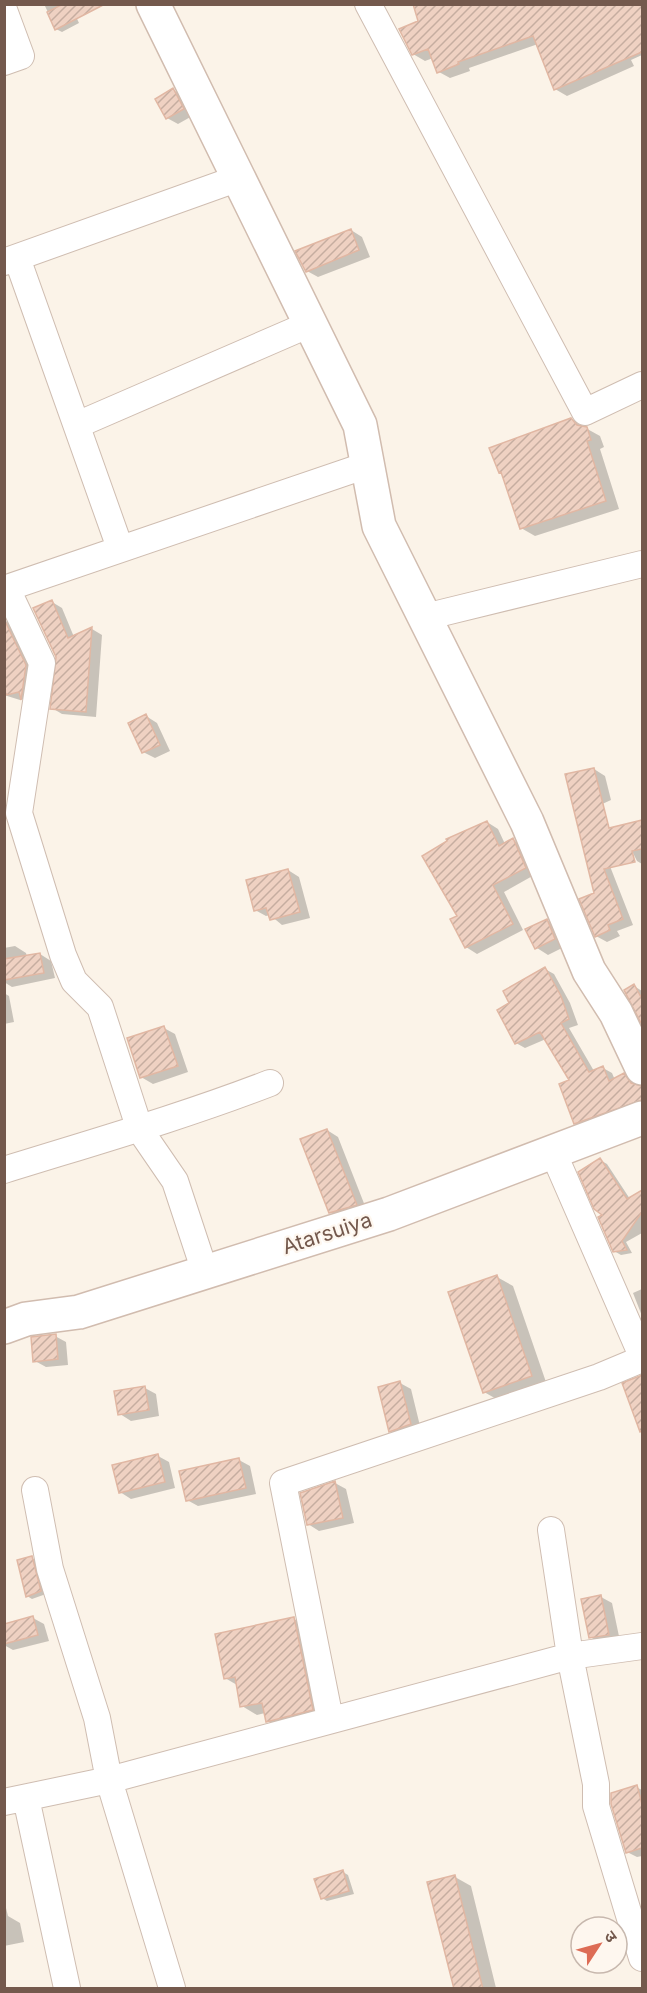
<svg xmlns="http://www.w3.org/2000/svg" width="647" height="1993" font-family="Inter,'Noto Sans Devanagari',sans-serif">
<defs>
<pattern id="building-hatch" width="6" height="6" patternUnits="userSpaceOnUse" patternTransform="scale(1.5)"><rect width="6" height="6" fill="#efd1c2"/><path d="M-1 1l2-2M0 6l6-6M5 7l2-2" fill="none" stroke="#c6ada0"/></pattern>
</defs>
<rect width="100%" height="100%" fill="#fbf3e8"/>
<!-- shadow -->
<path fill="#0003" d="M44,4H70L79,23L62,32L56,29Z
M417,4H642V55L631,60L634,66L567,96L555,89L538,44L469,68L470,71L450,78L439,72L433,58L425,61L413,54L420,22Z
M173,90L184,96L194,115L178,124L167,118Z
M351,230L362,237L370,257L318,277L307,271Z
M571,420L600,436L604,447L600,449L619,509L535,536L521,528L504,475L500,472Z
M52,602L62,608L74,637L92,629L102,635L96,717L62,714L52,708L57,657Z
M4,620L15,626L37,673L24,699L20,700L4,695Z
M146,716L157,723L170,751L155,758L143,752Z
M594,769L605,776L611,800L585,812Z
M487,822L498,829L505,844L513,840L524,846L536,874L504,892L523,930L477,954L466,947L459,917Z
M642,822V864L637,861L620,827Z
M606,856L633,925L617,931L620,936L607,942L596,936L595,893Z
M288,870L299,877L310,918L282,925L270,915L266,916L255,910Z
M547,920L558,927L566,946L548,955L537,948Z
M15,946L26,953L27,957L40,954L51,961L55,978L12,987L4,982V948Z
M545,969L554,974L570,1003L578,1025L569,1028L594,1071L603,1068L612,1073L615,1080L624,1075L633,1080L638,1087L642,1088V1107L585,1128L575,1123L572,1081L546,1039L525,1048L516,1043L511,1004Z
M634,986L642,991V1024L626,991Z
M4,993L9,996L14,1022L4,1024Z
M164,1028L175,1034L188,1072L153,1084L141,1077Z
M327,1130L338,1137L367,1211L342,1219L331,1212Z
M600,1160L607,1164L630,1199L642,1192V1233L626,1242L632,1253L621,1255L614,1251Z
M497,1277L513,1286L547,1385L500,1401L484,1392Z
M642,1289V1316L633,1293Z
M55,1336L66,1342L68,1365L46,1367L35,1361Z
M642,1376V1412L632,1407L624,1384Z
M400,1383L411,1389L421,1430L402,1437L391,1431Z
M145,1388L156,1394L159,1416L131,1421L120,1414Z
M158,1456L169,1462L175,1488L131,1499L120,1492Z
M239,1460L250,1466L256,1494L198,1506L187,1500Z
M335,1483L346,1489L354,1523L319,1531L308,1524Z
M32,1558L37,1561L46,1594L32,1599L27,1596Z
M601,1597L612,1603L620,1641L602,1644L590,1637Z
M33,1618L44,1624L49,1641L13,1650L4,1645V1625Z
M294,1619L310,1628L328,1718L282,1730L267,1721L265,1713L257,1715L242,1706L237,1685L225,1678Z
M636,1787L642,1790V1856L637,1857L627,1852Z
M343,1872L348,1875L354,1894L327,1901L322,1898Z
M455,1877L471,1886L496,1988H455Z
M4,1900L8,1916L20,1923L24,1942L4,1946Z"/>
<!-- building -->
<path fill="url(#building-hatch)" stroke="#e1b7a3" stroke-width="1.5" d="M63,4H105L55,30L47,12Z
M413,4H642V52L554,90L533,36L458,62L459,64L437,73L428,49L412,55L399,29L418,21Z
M173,88L184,109L166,119L155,99Z
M351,229L359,250L306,272L295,251Z
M571,418L577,425L587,427L591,440L587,441L606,501L520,529L501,472L499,473L489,448Z
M52,600L68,638L92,627L86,712L50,709L56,657L33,608Z
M4,619L26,665L21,700L19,692L7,695L4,691Z
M146,714L160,745L142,753L128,723Z
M594,768L609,828L642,820V849L632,851L635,862L604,869L623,919L608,925L610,930L595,937L579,899L594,893L565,774Z
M487,821L499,846L513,838L526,868L493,885L513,924L465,948L450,919L457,916L422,856L447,841L446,839Z
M288,869L300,912L270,920L266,908L254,911L246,880Z
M547,919L555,939L535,949L525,929Z
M40,953L44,973L4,980V959Z
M545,967L561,996L569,1019L561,1023L589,1072L603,1066L609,1081L624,1073L631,1083L642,1086V1100L574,1124L559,1084L569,1080L540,1032L515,1044L497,1010L509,1003L503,991Z
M634,984L642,999V1025L624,990Z
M164,1026L178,1066L140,1078L127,1038Z
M327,1129L357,1205L329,1213L300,1139Z
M600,1158L627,1199L642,1190V1212L622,1241L627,1250L613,1252L598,1217L602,1215L594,1209L578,1172Z
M497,1275L532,1376L483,1393L448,1292Z
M56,1334L58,1359L33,1362L31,1337Z
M642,1375V1431L640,1432L622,1383Z
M400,1381L411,1424L389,1432L378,1387Z
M145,1386L149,1410L118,1415L114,1391Z
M158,1454L165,1482L119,1493L112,1465Z
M239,1458L246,1488L186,1501L179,1471Z
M335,1481L343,1518L307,1525L300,1493Z
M32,1556L41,1591L26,1597L17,1560Z
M601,1595L609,1635L589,1638L581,1599Z
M33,1616L38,1635L4,1644V1624Z
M294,1617L313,1710L266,1722L262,1703L240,1707L235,1677L224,1679L215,1634Z
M637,1785L642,1804V1848L626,1853L611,1804V1793Z
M343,1870L349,1891L321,1899L314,1879Z
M455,1875L483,1989H454L427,1882Z"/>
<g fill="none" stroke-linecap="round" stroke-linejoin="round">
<defs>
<path id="street" d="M368,4L585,412L642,385
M4,10L21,56L4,62
M17,258L120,548
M4,262L236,179
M77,425L310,324
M4,589L367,465
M7,589L42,663L19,813L63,955L74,981L100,1007L140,1130L175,1181L205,1272
M425,617L642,564
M553,1152L642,1356
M4,1170C94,1142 182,1117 270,1083
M35,1490L50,1569L97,1718L109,1780L570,1656L642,1646
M551,1530L570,1656L596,1784V1806L642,1958
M330,1719L283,1483L599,1377L642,1359
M26,1798L67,1988
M4,1802L109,1780L172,1988"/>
<path id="secondary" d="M153,4L360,425L379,526L527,822L589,971L616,1013L642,1068
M4,1327L26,1319L79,1312L389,1214L642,1118"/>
</defs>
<!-- street casing -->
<use href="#street" stroke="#cfbdb1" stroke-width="28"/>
<!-- secondary casing -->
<use href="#secondary" stroke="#d1bcaf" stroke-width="36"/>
<!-- street -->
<use href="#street" stroke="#fff" stroke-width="26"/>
<!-- secondary -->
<use href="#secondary" stroke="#fff" stroke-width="33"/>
</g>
<g text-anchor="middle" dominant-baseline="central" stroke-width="4.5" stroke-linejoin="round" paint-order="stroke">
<!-- street labels -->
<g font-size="21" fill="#74594d" stroke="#fef7ef">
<text transform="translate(327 1233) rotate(-18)">Atarsuiya</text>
</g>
</g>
<!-- border -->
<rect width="647" height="1993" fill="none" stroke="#74594d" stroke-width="12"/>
<!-- north arrow -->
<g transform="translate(599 1945) rotate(54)"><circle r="28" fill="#fef7ef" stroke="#c7b8ae" stroke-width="1.5"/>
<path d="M0-4.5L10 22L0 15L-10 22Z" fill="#dd6c55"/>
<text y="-9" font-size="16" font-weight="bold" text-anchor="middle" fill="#74594d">उ</text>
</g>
</svg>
